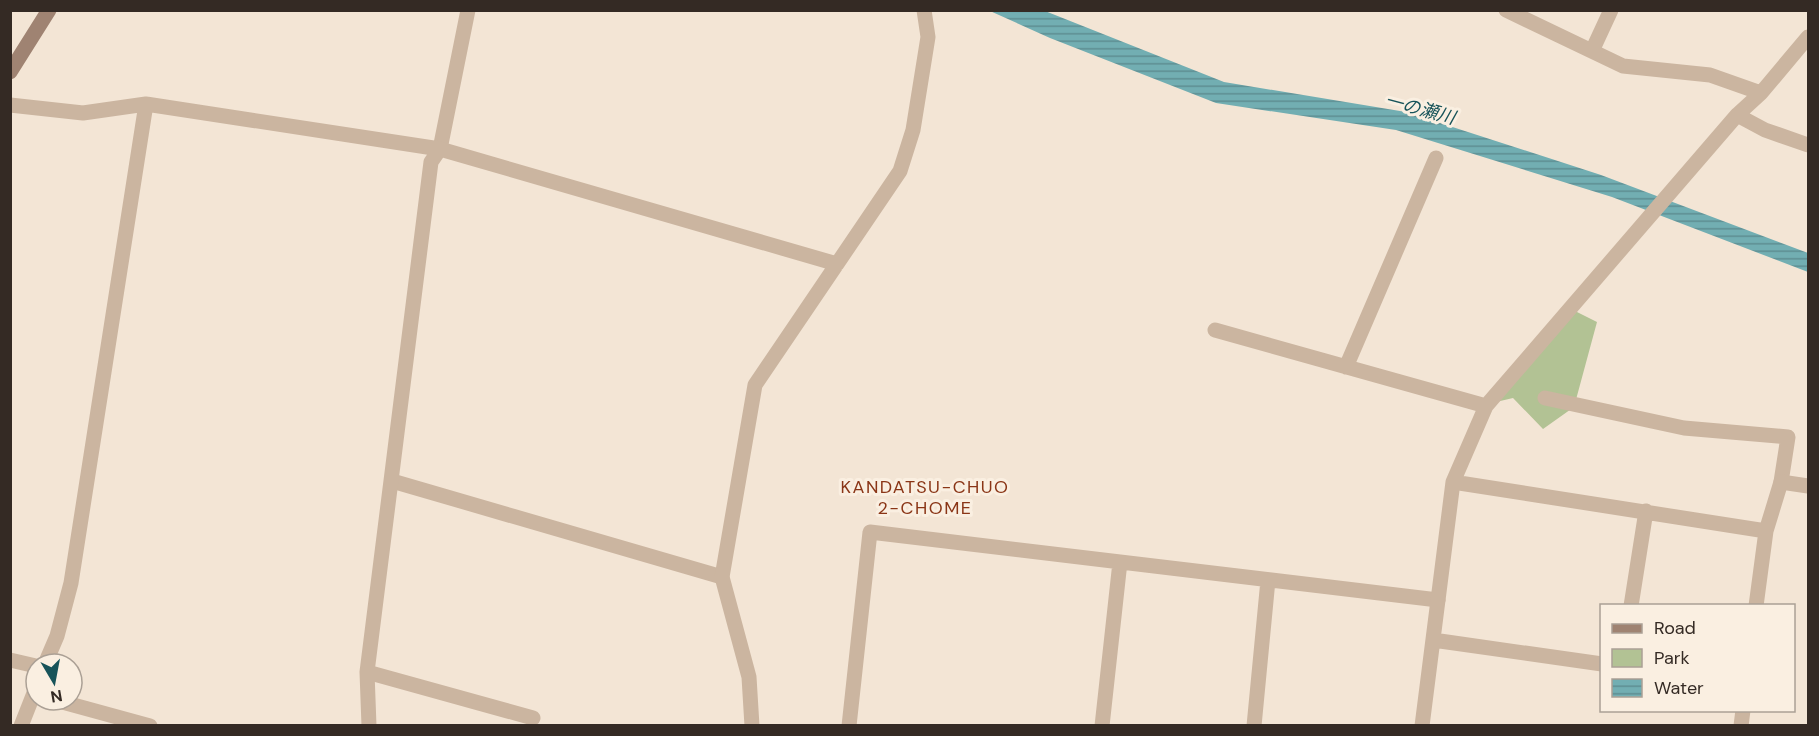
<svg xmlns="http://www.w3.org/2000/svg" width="1819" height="736" font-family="'DM Sans','Noto Sans JP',sans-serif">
<defs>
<pattern id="water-rules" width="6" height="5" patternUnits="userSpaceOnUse" patternTransform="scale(1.5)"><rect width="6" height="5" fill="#72aeb2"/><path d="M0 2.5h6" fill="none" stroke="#5e8e91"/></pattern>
</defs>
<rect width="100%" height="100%" fill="#f3e5d5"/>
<!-- green -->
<path fill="#b2c294" d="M1575,311L1597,322L1574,407L1543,429L1513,398L1496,402Z"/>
<!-- water -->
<path fill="url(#water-rules)" d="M990,11H1045L1224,82L1406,112L1601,175L1808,253V272L1612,197L1396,130L1216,103L1050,38Z"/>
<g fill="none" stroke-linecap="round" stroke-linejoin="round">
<!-- lane -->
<path stroke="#cbb5a0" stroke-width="15" d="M440,149L468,10
M1545,398L1684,428L1788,437L1781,482
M392,481L722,577
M10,660L36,666
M55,700L150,726
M849,726L870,532L1438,600
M1102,726L1120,562
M1254,726L1268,580"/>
<!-- street -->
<path stroke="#cbb5a0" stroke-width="15" d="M1506,10L1623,66L1710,75L1761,93
M1592,51L1611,10
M10,105L83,113L146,104L440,149L837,264
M1737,115L1765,130L1808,145
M1215,330L1486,406
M1346,367L1436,158
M1453,482L1766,531L1756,606
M1766,531L1781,482L1808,486
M1631,606L1646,511
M1433,640L1602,664
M45,664L57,636L71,583L146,104
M367,672L533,718
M21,726L36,688
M369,726L367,672L431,162L440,149
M752,726L749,677L722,577L755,385L900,171L913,130L928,37L924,10
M1422,726L1453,482L1486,406L1737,115L1761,93L1808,37
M1741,726L1743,710"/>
<!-- secondary -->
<path stroke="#9f8372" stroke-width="15" d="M10,72L49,10"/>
</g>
<g text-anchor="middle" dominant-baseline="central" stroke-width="6" stroke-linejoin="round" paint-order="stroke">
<!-- water labels -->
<g font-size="18" font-style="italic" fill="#175359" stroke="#faefe1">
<text transform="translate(1420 109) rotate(15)">一の瀬川</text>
</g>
<!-- neighbourhood labels -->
<g font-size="18" letter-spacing="1.5" fill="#8a3516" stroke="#faefe1">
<text x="925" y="487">KANDATSU-CHUO<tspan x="925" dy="21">2-CHOME</tspan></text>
</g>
</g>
<!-- border -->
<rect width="1819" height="736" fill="none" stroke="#342a24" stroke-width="24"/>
<!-- legend -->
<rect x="1600" y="604" width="195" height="108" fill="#faefe1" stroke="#aba095" stroke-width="1.5"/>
<rect x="1612" y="624" width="30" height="9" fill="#9f8372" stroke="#aba095" stroke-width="1.5"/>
<text x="1654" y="634" font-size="18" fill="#342a24">Road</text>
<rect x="1612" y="649" width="30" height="18" fill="#b2c294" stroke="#aba095" stroke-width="1.5"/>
<text x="1654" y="664" font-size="18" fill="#342a24">Park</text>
<rect x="1612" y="679" width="30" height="18" fill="url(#water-rules)" stroke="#aba095" stroke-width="1.5"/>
<text x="1654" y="694" font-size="18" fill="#342a24">Water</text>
<!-- north arrow -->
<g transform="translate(54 682) rotate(170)"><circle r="28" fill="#faefe1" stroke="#aba095" stroke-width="1.5"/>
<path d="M0-4.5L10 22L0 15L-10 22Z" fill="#175359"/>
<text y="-9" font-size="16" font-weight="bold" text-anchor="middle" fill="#342a24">N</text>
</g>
</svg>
